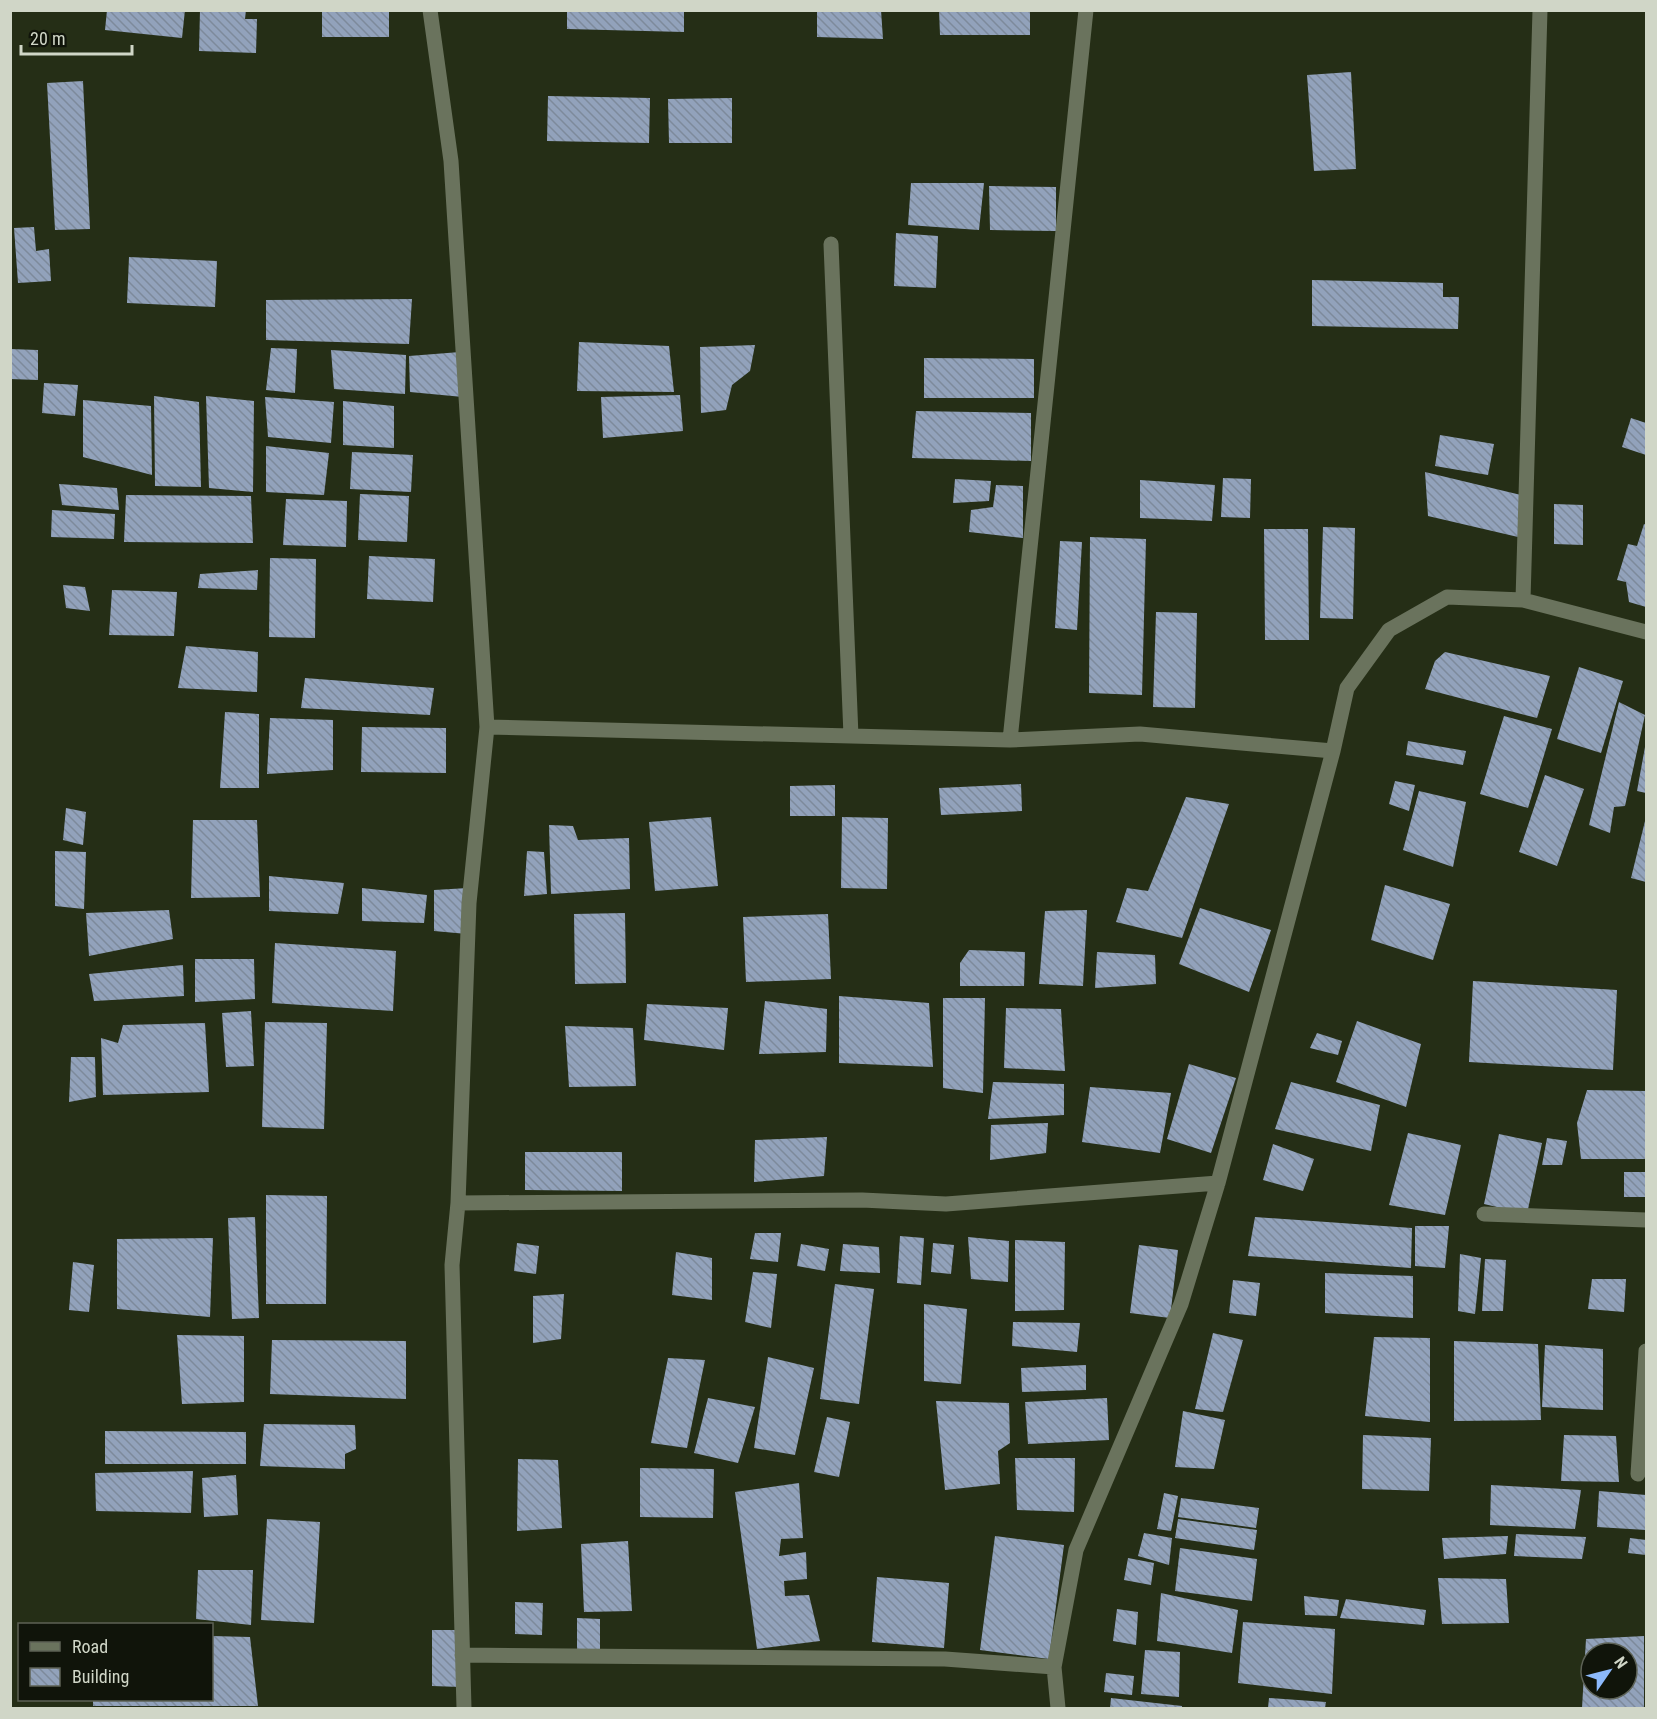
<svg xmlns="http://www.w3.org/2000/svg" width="1657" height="1719" font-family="'Roboto Condensed',sans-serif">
<defs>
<pattern id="building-back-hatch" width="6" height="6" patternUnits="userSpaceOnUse" patternTransform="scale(1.5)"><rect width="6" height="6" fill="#92a2bb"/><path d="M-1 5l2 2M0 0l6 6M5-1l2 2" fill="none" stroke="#7d8a9b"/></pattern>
</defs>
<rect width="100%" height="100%" fill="#252e16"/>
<!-- building -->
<path fill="url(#building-back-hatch)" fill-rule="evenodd" d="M107,10H185L182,38L105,30Z
M200,10H246L245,19H257L256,53L199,51Z
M322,10H389V37H322Z
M567,10H684V32L567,29Z
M817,10H881L883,39L817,37Z
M939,10H1030V35H940Z
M1351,72L1356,169L1314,171L1307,75Z
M83,81L90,229L55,230L47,83Z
M548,96L650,98L649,143L547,141Z
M732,98V143H669L668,99Z
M911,183H984L979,230L908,225Z
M989,186L1056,187V231L990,230Z
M34,227L36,251L49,249L51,281L18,283L14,228Z
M896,233L938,236L936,288L894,286Z
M129,257L217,261L215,307L127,303Z
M1312,280L1443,283V297H1459L1458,329L1312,326Z
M412,299L409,344L266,340V300Z
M579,342L669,346L674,392L577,391Z
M755,345L750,371L732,385L726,410L701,413L700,347Z
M271,348L297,349L295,393L266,390Z
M10,349L38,350V380L10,379Z
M331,350L406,355L405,394L334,389Z
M460,352L463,397L410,392L409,356Z
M924,358L1034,359V398H924Z
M44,383L78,385L75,416L42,413Z
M680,395L683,431L603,438L601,397Z
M154,396L199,402L201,487L155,486Z
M206,396L254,401L253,492L209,488Z
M265,397L334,402L331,443L268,437Z
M83,400L151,406L152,475L83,457Z
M343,401L394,406V448L343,445Z
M916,411L1031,413V461L912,458Z
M1631,418L1646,423V455L1622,447Z
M1440,435L1494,444L1488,475L1435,466Z
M266,446L329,453L324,495L266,492Z
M352,452L413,455L411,492L350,489Z
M1425,472L1521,495L1518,537L1428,516Z
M1223,478L1251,479L1250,518L1221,517Z
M955,479L991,481L989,501L953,503Z
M1140,480L1215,485L1212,521L1140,518Z
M59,484L117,488L119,510L62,505Z
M996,485L1023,486V538L969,532L971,510L993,507Z
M360,494L409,496L407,542L358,540Z
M126,495L251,496L253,543L124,542Z
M286,499L347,501L346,547L283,545Z
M1554,504L1583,505V545L1554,544Z
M52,510L115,514L114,539L51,537Z
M1644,524L1646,525V607L1629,602L1626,582L1617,580L1628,544L1637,546Z
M1323,527L1355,528L1353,619L1320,618Z
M1264,529H1308L1309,640H1265Z
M1090,537L1146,539L1142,695L1089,693Z
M1060,541L1082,542L1077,630L1055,628Z
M369,556L435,559L433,602L367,599Z
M270,558L316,559L315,638L269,637Z
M258,570L257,590L198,588L200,574Z
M63,585L85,587L90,611L66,608Z
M112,590L177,592L174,636L109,635Z
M1156,612L1197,613L1195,708L1153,707Z
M186,646L258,652L257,692L178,688Z
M1445,652L1550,676L1537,718L1425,689L1435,661Z
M1579,667L1623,681L1601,753L1557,739Z
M305,678L434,688L430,715L301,708Z
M1619,702L1645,715L1625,806L1614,807L1610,833L1589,825Z
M225,712L259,714V788H220Z
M1504,716L1552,729L1528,808L1480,794Z
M270,718L333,720V770L267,774Z
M362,727L446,728V773L361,772Z
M1408,741L1466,751L1463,765L1406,755Z
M1645,747H1646V793L1637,791Z
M1545,775L1584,789L1557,866L1519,852Z
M1395,781L1415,785L1409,811L1389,804Z
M1021,784L1022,811L941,815L939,788Z
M835,785V816H790V786Z
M1419,791L1466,802L1453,867L1403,850Z
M1186,797L1229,804L1182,938L1116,922L1127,888L1148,891Z
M66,808L86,812L83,845L63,840Z
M711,817L718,886L655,891L649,822Z
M842,817L888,818L887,889L841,888Z
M1646,817V882L1631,878Z
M193,820H257L260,897L191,898Z
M549,825L573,826L578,840L629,838L630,889L551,894Z
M55,851L86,852L84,909L55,906Z
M527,851L544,852L547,894L524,896Z
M269,876L344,883L338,914L269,911Z
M1385,885L1450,904L1433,960L1371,940Z
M362,888L427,895L424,923L362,921Z
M468,888L467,934L434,931V890Z
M1200,908L1271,930L1249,992L1179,964Z
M169,910L173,939L89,956L86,913Z
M1087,910L1083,986L1039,984L1045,911Z
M625,913L626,983L575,984L574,914Z
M828,914L831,979L746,982L743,917Z
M275,943L396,951L393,1011L272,1003Z
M969,950L1025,952L1024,986H960V963Z
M1097,952L1155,955L1156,984L1095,988Z
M195,959H254L255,999L195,1002Z
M183,965L184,996L94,1001L89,974Z
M1473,981L1617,990L1613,1070L1469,1062Z
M839,996L929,1003L933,1067L839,1063Z
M943,998H985L983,1093L943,1088Z
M765,1001L827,1009L826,1052L759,1054Z
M647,1004L728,1008L724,1050L644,1040Z
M1006,1008L1061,1009L1065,1071L1004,1068Z
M251,1011L254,1066L226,1067L222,1013Z
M1357,1021L1421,1044L1406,1107L1336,1082Z
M265,1022L327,1023L324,1129L262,1127Z
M205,1023L209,1092L103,1095L101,1038L118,1043L123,1025Z
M565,1026L633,1028L636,1086L569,1087Z
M1317,1033L1342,1041L1338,1055L1310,1048Z
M71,1057H95L96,1097L69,1102Z
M1189,1064L1236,1078L1211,1153L1167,1139Z
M993,1082L1064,1084V1115L988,1119Z
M1291,1082L1380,1105L1371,1151L1275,1129Z
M1090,1087L1171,1093L1160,1153L1082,1142Z
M1587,1090L1646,1091V1159H1581L1577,1123Z
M1048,1123L1046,1153L990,1160L991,1125Z
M1408,1133L1461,1145L1445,1215L1389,1205Z
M1499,1134L1542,1143L1527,1214L1484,1204Z
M827,1137L824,1176L754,1182L755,1140Z
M1547,1138L1567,1141L1562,1165H1542Z
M1273,1144L1314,1159L1303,1191L1263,1180Z
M525,1152H622V1191L525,1190Z
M1624,1172H1646V1197H1624Z
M266,1195L327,1196L326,1304H266Z
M255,1217L259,1318L232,1319L228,1218Z
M1255,1217L1412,1228L1411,1268L1248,1256Z
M1415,1226H1449L1445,1268L1415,1266Z
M755,1233H781L778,1262L750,1259Z
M900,1236L924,1238L921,1285L897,1283Z
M968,1237L1009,1241L1008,1282L971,1279Z
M213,1238L210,1317L117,1309V1239Z
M1015,1240L1065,1242L1064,1310L1015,1311Z
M517,1243L539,1246L536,1274L514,1271Z
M933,1243L954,1245L951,1274L931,1272Z
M801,1244L829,1249L825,1271L797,1266Z
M843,1244L879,1247L880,1273L840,1271Z
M1139,1245L1178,1250L1170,1318L1130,1313Z
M676,1252L712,1258V1300L672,1295Z
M1460,1254L1481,1258L1475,1314L1458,1311Z
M1485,1259L1506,1260L1503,1311H1482Z
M73,1262L94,1265L89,1312L69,1310Z
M753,1272L777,1274L771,1328L745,1322Z
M1325,1273L1413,1276V1318L1325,1313Z
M1592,1279H1626L1624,1312L1588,1309Z
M1233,1280L1260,1283L1256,1316L1229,1313Z
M835,1284L874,1289L859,1404L820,1399Z
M564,1294L561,1339L533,1343V1296Z
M924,1304L967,1309L961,1384L924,1381Z
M1013,1322L1080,1323L1077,1352L1012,1346Z
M1213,1333L1243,1340L1223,1412L1195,1409Z
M177,1335L244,1336V1402L182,1404Z
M1374,1337L1430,1338V1422L1365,1416Z
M272,1340L406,1341V1399L270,1394Z
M1454,1341L1538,1344L1541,1420L1454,1421Z
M1545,1345L1603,1349V1410L1542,1407Z
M768,1357L814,1368L795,1455L754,1448Z
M668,1358L705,1360L687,1448L651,1443Z
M1086,1365V1390L1022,1392L1021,1368Z
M708,1398L755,1407L738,1463L694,1453Z
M1107,1398L1109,1440L1028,1444L1025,1402Z
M936,1401L1009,1403L1010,1443L998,1451L1000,1484L945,1490Z
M1183,1411L1225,1420L1214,1469L1175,1467Z
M827,1417L850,1422L839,1477L814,1472Z
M264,1424L355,1425L356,1449L345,1454V1469L260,1466Z
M105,1431L246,1432V1464H105Z
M1363,1435L1431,1438L1429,1491L1362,1489Z
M1564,1435L1616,1436L1619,1482L1561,1481Z
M1015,1458H1075L1074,1512L1017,1510Z
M518,1459L558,1460L562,1528L517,1531Z
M640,1468L714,1469L713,1518L640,1517Z
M193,1471L191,1513L96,1511L95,1473Z
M236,1475L238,1515L204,1517L202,1478Z
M799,1483L803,1538L781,1539L779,1556L806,1552L807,1579L784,1581L785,1596L809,1595L820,1641L757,1649L735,1492Z
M1491,1485L1581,1490L1575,1529L1490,1525Z
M1599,1491L1646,1495V1530L1597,1527Z
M1164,1493L1178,1496L1171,1531L1157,1529Z
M1181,1498L1259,1508L1256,1528L1178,1517Z
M267,1519L320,1522L314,1623L261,1620Z
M1178,1519L1257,1530L1254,1550L1175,1538Z
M1144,1533L1172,1538L1169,1565L1138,1556Z
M1516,1534L1586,1537L1582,1559L1514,1556Z
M995,1536L1064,1545L1049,1659L980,1650Z
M1508,1536L1506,1554L1444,1559L1442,1538Z
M1630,1538L1646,1540V1555L1628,1553Z
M628,1541L632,1611L584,1612L581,1544Z
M1180,1548L1257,1559L1252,1601L1175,1591Z
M1128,1558L1154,1563L1151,1585L1124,1580Z
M198,1570H253L251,1625L196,1619Z
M877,1577L949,1583L944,1648L872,1642Z
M1438,1578L1506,1579L1509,1623L1442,1624Z
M1161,1593L1238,1610L1232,1653L1157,1641Z
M1304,1596L1339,1600L1337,1616L1305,1615Z
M1346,1599L1426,1610L1424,1625L1340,1618Z
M515,1602L543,1603L542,1635L515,1634Z
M1117,1609L1138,1612L1136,1645L1113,1641Z
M577,1618L600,1619V1650L577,1649Z
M1243,1622L1335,1629L1332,1694L1238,1683Z
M432,1630H460V1687L432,1686Z
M212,1636L250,1637L258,1706H93V1700H212Z
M1644,1636V1708H1582L1586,1639ZM1591,1653H1627V1689H1591Z
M1145,1650L1180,1652L1179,1697L1141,1694Z
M1106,1673L1134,1676L1132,1695L1104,1692Z
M1111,1698L1182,1706V1708H1110Z
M1269,1698L1326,1702L1325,1708H1268Z"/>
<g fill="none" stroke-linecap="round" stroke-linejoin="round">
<!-- minor -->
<path stroke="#6a735d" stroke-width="15" d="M430,10L451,161L487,727L469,903L458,1203L452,1265L464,1708
M831,244L851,736
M1523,600L1540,10
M487,727L1010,740L1140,734L1333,751
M1010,740L1086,10
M458,1203L862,1200L946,1204L1218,1183
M1484,1214L1646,1220
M1638,1474L1646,1351
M462,1655L945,1659L1054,1667
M1058,1708L1054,1667L1076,1550L1181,1304L1218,1183L1333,751L1347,688L1389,630L1447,597L1523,600L1646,632"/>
</g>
<!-- border -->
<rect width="1657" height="1719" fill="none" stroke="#d0d6c7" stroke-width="24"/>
<!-- legend -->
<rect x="18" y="1623" width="195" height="78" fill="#10140a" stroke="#5d6256" stroke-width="1.5"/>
<rect x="30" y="1642" width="30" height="9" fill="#6a735d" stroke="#5d6256" stroke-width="1.5"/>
<text x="72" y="1653" font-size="18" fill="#d0d6c7">Road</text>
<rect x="30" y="1668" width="30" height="18" fill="url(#building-back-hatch)" stroke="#5d6256" stroke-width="1.5"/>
<text x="72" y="1683" font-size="18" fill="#d0d6c7">Building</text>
<!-- north arrow -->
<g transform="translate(1609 1671) rotate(55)"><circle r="28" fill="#10140a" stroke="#5d6256" stroke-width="1.5"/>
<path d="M0-4.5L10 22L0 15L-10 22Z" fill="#8cb9fc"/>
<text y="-9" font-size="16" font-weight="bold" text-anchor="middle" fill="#d0d6c7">N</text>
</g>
<!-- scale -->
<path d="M21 45v9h111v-9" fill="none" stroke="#d0d6c7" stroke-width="3"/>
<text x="30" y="45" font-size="18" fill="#d0d6c7" stroke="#10140a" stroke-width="4.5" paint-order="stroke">20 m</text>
</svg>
